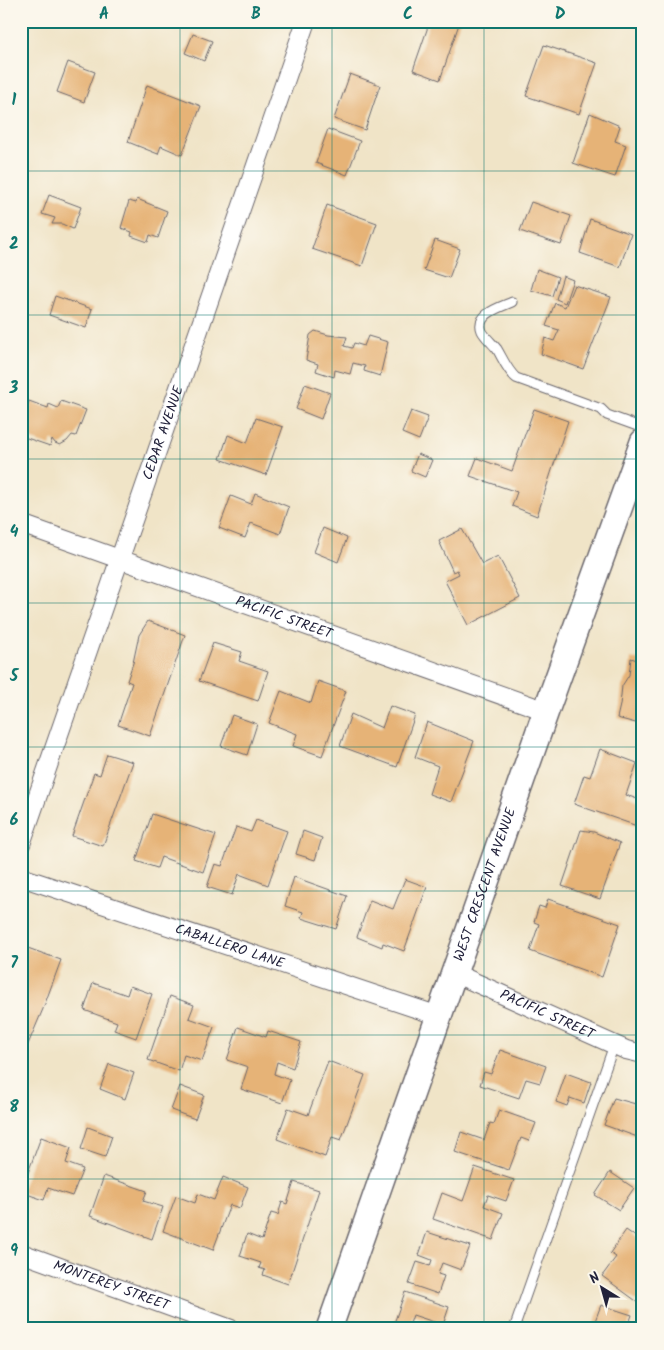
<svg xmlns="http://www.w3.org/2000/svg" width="664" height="1350" font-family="Kalam,sans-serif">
<rect width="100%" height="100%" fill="#fbf7ec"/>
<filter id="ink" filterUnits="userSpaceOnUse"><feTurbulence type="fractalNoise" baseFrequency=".02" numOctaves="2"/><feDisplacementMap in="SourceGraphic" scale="10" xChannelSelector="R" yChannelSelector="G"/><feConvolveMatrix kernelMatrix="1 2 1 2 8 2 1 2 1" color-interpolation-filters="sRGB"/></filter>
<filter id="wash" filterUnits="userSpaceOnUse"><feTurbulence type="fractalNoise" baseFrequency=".0096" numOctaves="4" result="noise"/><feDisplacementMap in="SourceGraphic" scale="20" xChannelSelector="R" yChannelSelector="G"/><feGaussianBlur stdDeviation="1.12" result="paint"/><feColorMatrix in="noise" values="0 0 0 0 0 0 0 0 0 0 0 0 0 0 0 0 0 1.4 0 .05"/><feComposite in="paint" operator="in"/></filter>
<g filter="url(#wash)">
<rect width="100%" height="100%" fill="#f0e4c7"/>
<g id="blocks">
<!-- building -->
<path fill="#e6b377" d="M430,21H460L440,80L413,70Z
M193,34L212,41L204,61L185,53Z
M544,45L597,63L579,114L526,96Z
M68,62L95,72L84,102L57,92Z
M350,74L380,85L365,130L334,119Z
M147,85L201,106L182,155L161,146L158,154L128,142Z
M590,113L620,126L615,141L626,145L615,177L573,163Z
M328,129L360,141L347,175L316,163Z
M49,195L81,207L73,229L62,224H52L55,218L42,214Z
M137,199L167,211L158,238L150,235L148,242L131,236L132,232L121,228L129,201L136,203Z
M531,202L571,216L561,245L520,231Z
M327,205L377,223L362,266L312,249Z
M590,219L631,234L620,267L580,253Z
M435,240L460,249L449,278L424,270Z
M537,269L558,277L552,296L531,290Z
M563,276L573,280L565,303L556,299Z
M574,285L611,297L583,369L541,354L545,338L554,341L559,330L546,326L555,303L565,307Z
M55,296L92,309L86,328L49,315Z
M315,331L328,335L347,337L344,346L352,348L354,343L364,346L368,336L388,342L380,376L364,371L365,366L353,363L350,374L335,370L334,377L316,371L318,364L306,360L310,335Z
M305,384L330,393L321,419L296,409Z
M29,401L48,408L49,404L58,408L61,401L86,410L76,436L72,435L67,441L60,445L55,443L52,439L50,446L21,436V422Z
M534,409L568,421L537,516L512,506L517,492L470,476L477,458L512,471Z
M411,411L428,417L419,440L402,433Z
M256,418L283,427L266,475L220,459L228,435L247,443Z
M418,454L432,460L425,477L411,471Z
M255,493L289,507L280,534L251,523L245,538L219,528L231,496L251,504Z
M323,528L347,538L338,562L314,552Z
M462,529L482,564L498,556L520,598L468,625L445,581L459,574L457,570L453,572L439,541Z
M148,621L185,635L150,736L118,725L132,683L127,681L133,663L139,635Z
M213,643L242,652L239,661L268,671L258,701L199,681Z
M631,658L643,662V725L617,718L620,705L622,686L629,675Z
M318,681L346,691L322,756L293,746L297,734L269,723L281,691L311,703Z
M390,706L415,715L397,767L340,746L351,714L382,728Z
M232,715L257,724L247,755L221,746Z
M427,722L474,741L451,802L429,794L438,766L415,757Z
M600,749L637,763L626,795L643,801V811L637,826L574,804L584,775L590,777Z
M107,754L133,762L103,846L72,836L94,773L100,775Z
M152,814L216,835L203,872L161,857L157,868L136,861Z
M256,820L287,831L268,885L239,874L232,895L207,887L215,864L222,866L236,827L251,832Z
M581,830L594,832L620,843L600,899L562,886Z
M303,831L322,838L315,860L296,854Z
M294,877L347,896L336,929L301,918L303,912L285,906Z
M405,879L427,887L404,951L383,943L382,947L357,937L370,900L393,909Z
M548,899L620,924L602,977L530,951L539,924L534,922L539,906L545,908Z
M25,947L61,960L43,1009L26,1049L21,1047V958Z
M93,983L127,995L130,986L152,994L136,1038L114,1030L117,1022L84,1010Z
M170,996L194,1005L189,1018L214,1027L202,1061L184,1055L179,1071L148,1060Z
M238,1027L266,1037L268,1031L301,1042L293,1068L277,1062L274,1074L290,1080L282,1103L241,1089L248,1067L227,1060Z
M500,1050L546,1066L540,1083L526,1079L519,1098L480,1085L484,1072L491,1074Z
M328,1061L365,1075L341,1140L332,1137L325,1157L277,1139L288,1108L308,1115Z
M109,1064L134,1073L125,1099L100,1089Z
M566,1073L591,1082L584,1103L570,1098L567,1106L556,1102Z
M180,1086L204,1095L195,1119L171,1110Z
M614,1098L643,1106V1139L604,1125Z
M499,1110L536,1123L529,1141L521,1138L509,1170L455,1152L461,1132L484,1140L490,1123L494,1124Z
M88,1127L112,1136L105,1157L81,1149Z
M41,1137L71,1148L66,1163L83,1169L72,1196L48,1188L44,1200L21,1192Z
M475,1167L514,1180L506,1201L488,1195L484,1206L503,1213L493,1240L433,1219L442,1193L463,1201Z
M610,1172L634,1188L619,1210L595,1195Z
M104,1176L147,1191L143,1201L163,1207L152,1239L90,1216Z
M223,1177L248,1187L240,1208L230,1205L213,1250L163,1231L176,1196L195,1203L198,1194L214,1200Z
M294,1182L319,1190L288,1284L263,1275L265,1270L259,1268L261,1263L240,1256L247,1234L262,1240L271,1213L278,1215L282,1202L287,1204Z
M626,1230L643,1242V1297L639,1303L602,1276L616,1257L610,1253Z
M427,1232L470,1246L461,1270L442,1263L438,1274L444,1276L438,1294L409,1284L417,1262L430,1266L432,1260L419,1255Z
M405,1292L449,1307L443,1325L413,1315L408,1329H392Z
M601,1305L632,1315L627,1329H592Z"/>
</g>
</g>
<g filter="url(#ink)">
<use href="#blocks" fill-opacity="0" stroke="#6a666c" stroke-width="1"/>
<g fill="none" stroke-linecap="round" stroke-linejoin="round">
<defs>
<path id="lane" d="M512,302C501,307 475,314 482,331C484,336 493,344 497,349C503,359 507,370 516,378L601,409L607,415L643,428
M514,1329L614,1045"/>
<g id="street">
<path id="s1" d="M21,524L546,711"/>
<path id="s2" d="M21,844L306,21"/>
<path id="s3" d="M21,877L439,1016"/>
<path id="s4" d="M454,973L626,1050L643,1054"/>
<path id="s5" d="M21,1253L231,1329"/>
</g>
<g id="secondary">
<path id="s6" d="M329,1329L546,711L643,442"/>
</g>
</defs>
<!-- lane casing -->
<use href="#lane" stroke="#6a666c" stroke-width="11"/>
<!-- street casing -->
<use href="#street" stroke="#6a666c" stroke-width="20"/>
<!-- secondary casing -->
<use href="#secondary" stroke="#6a666c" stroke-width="28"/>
<!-- lane -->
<use href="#lane" stroke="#fff" stroke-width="9"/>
<!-- street -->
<use href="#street" stroke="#fff" stroke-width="18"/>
<!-- secondary -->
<use href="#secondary" stroke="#fff" stroke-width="25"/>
</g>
</g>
<!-- grid -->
<path fill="none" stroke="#0f766e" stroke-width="1" stroke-opacity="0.55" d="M180,21V1329M332,21V1329M484,21V1329M21,171H643M21,315H643M21,459H643M21,603H643M21,747H643M21,891H643M21,1035H643M21,1179H643"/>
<g text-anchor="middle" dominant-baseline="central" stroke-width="5" stroke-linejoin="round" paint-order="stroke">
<!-- street labels -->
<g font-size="14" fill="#22223b" stroke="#fbf7ec">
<text stroke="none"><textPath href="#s2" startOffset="435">CEDAR AVENUE</textPath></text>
<text stroke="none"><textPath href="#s1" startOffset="279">PACIFIC STREET</textPath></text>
<text stroke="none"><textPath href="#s6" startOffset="471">WEST CRESCENT AVENUE</textPath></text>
<text stroke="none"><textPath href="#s3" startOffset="220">CABALLERO LANE</textPath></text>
<text stroke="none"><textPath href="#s4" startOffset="102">PACIFIC STREET</textPath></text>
<text stroke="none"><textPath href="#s5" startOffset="96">MONTEREY STREET</textPath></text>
</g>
</g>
<!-- margin -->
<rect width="664" height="1350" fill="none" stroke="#fbf7ec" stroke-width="55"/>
<!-- north arrow -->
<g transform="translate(602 1288) rotate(323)" stroke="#fbf7ec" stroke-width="4" paint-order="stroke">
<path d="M0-4L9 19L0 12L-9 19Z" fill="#22223b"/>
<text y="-8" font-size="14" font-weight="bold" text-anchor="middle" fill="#22223b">N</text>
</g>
<rect x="28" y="28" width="608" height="1294" fill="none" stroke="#0f766e" stroke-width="2"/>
<g font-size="16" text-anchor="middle" font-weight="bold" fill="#0f766e">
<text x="104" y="19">A</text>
<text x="256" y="19">B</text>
<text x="408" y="19">C</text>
<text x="560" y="19">D</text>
<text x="14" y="105">1</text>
<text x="14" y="249">2</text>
<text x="14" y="393">3</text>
<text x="14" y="537">4</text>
<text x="14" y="681">5</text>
<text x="14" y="825">6</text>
<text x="14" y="968">7</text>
<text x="14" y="1112">8</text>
<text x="14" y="1256">9</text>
</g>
</svg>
